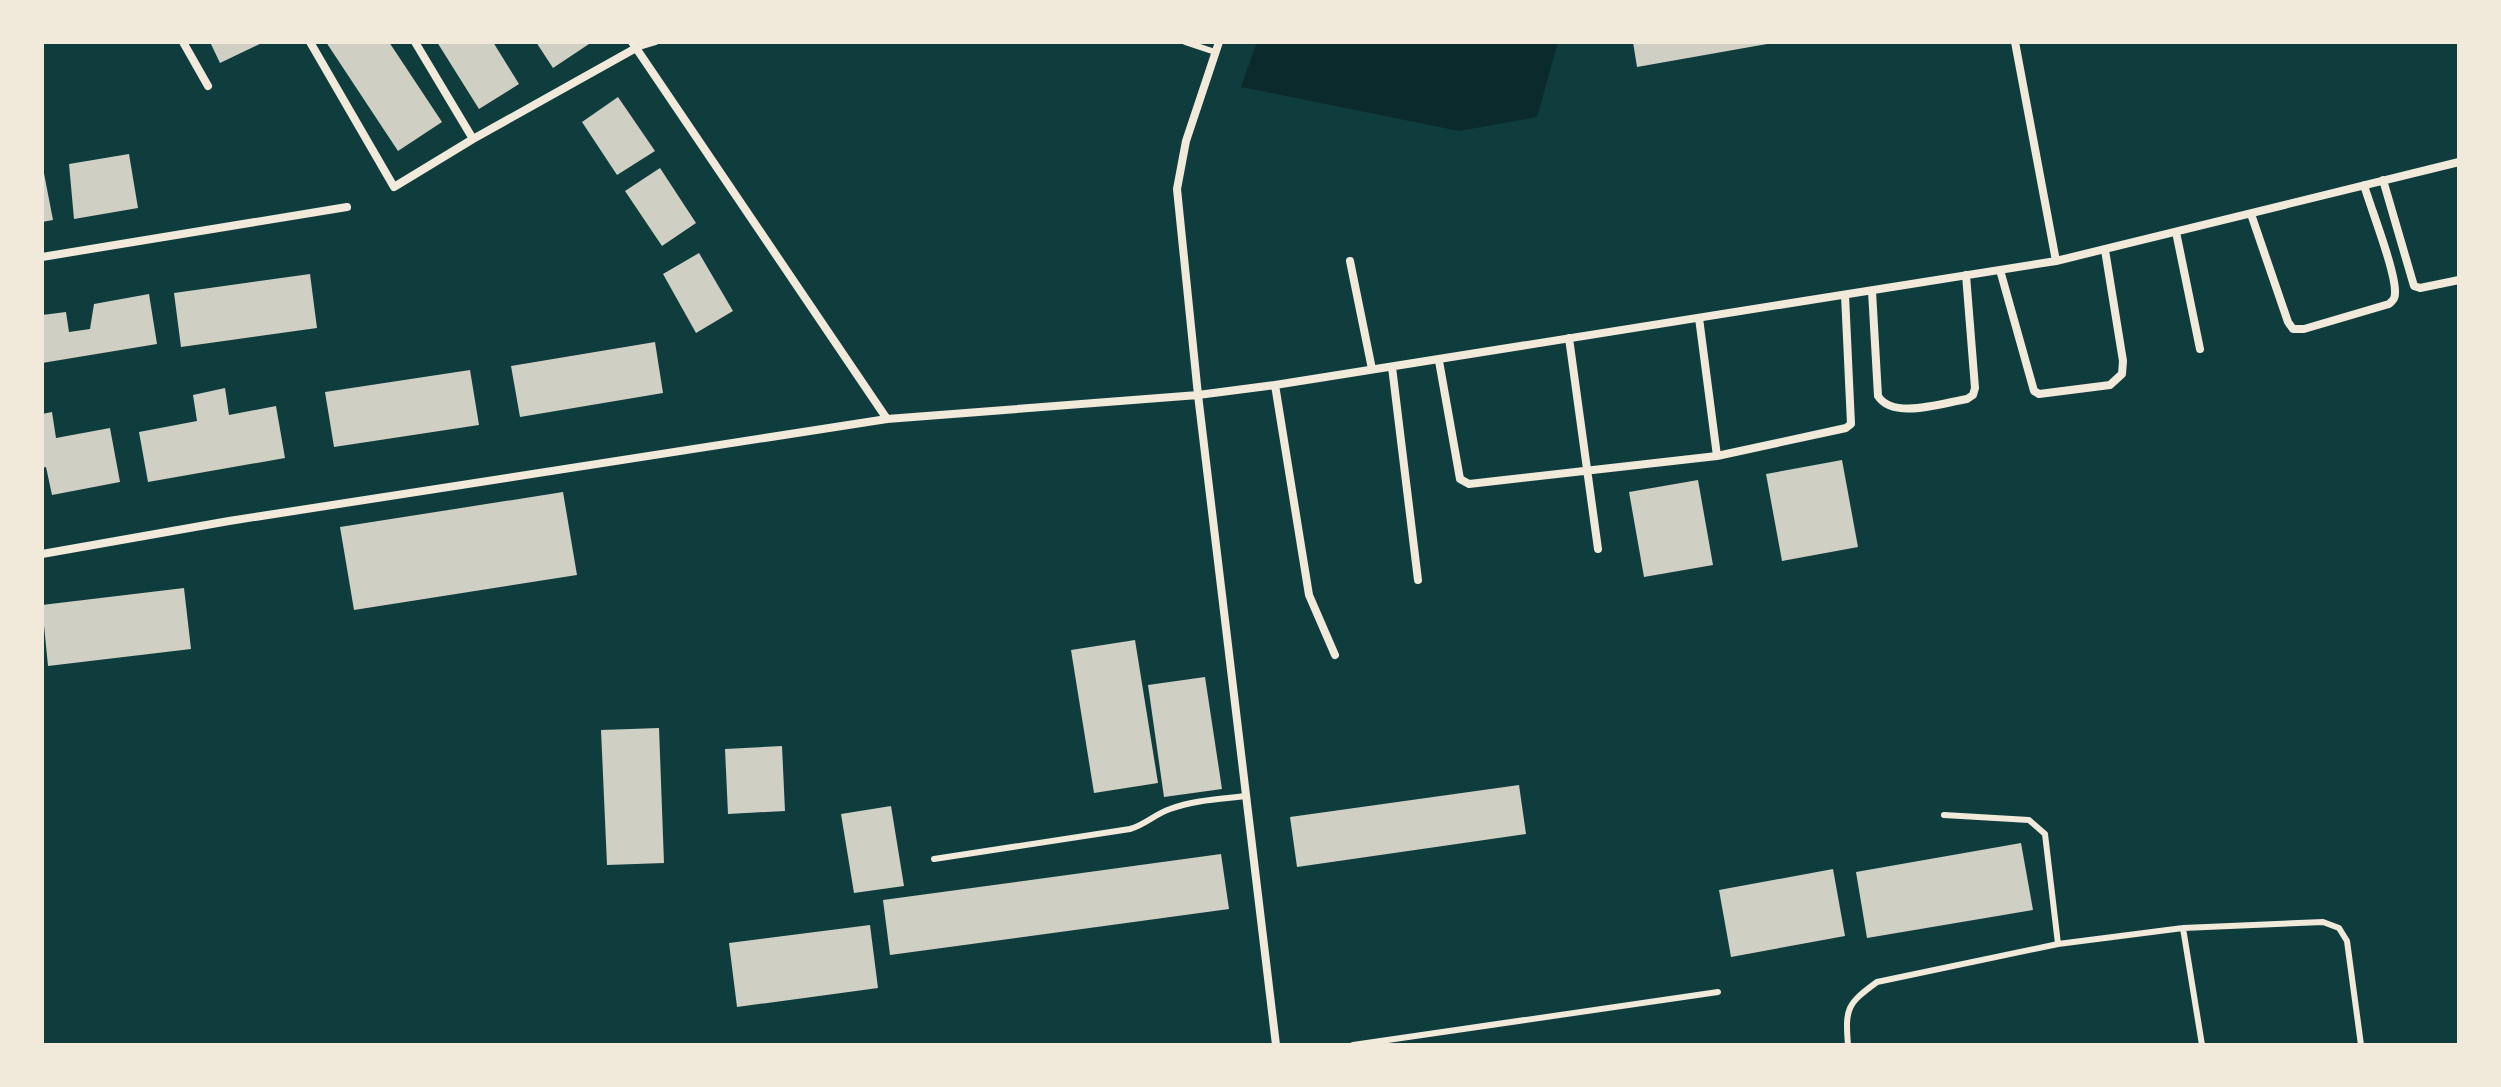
<svg xmlns="http://www.w3.org/2000/svg" width="2501" height="1087" font-family="Commissioner,sans-serif">
<rect width="100%" height="100%" fill="#0f3d3e"/>
<!-- water -->
<path fill="#0a2a2b" d="M1257,42H1558L1537,117L1459,131L1241,87Z"/>
<!-- building -->
<path fill="#cfcfc3" d="M210,42H264L220,63Z
M326,42H389L442,122L398,151Z
M437,42H493L519,84L479,109Z
M536,42H592L553,68Z
M1633,42H1767V44L1637,67Z
M618,97L655,151L617,175L582,122Z
M129,154L138,208L74,219L69,164Z
M42,163L53,220L42,222Z
M660,168L696,223L662,246L625,191Z
M699,253L733,311L696,333L663,274Z
M310,274L317,328L181,347L174,293Z
M149,294L157,344L42,363V315L66,312L69,332L90,329L94,304Z
M655,342L663,393L520,417L511,366Z
M470,370L479,425L334,447L325,392Z
M225,388L229,415L276,406L285,458L148,482L139,432L197,421L193,395Z
M52,412L56,438L110,428L120,482L52,495L46,467L42,468V414Z
M1842,460L1858,547L1782,561L1766,474Z
M1698,480L1713,565L1644,577L1629,492Z
M563,492L577,575L354,610L340,527Z
M184,588L191,649L48,666L42,605Z
M1135,640L1158,783L1094,793L1071,650Z
M1205,677L1222,789L1164,797L1148,685Z
M659,728L664,863L607,865L601,730Z
M782,746L785,811L728,814L725,749Z
M1519,785L1526,834L1297,867L1290,817Z
M891,806L904,886L854,893L841,814Z
M2021,843L2033,910L1867,938L1856,872Z
M1221,854L1229,909L890,955L883,900Z
M1833,869L1845,936L1731,957L1719,890Z
M870,925L878,988L737,1007L729,943Z"/>
<g fill="none" stroke-linecap="round" stroke-linejoin="round">
<!-- service -->
<path stroke="#f1e9da" stroke-width="6" d="M1185,42L1215,52
M636,48L656,42
M1944,815L2029,820L2045,834L2058,944
M934,859L1130,829C1145,825 1155,814 1170,809C1194,800 1221,799 1246,796
M2183,928L2202,1045
M1353,1045L1718,992
M1848,1045C1845,1008 1847,1004 1877,982L2058,944L2183,928L2323,922L2339,928L2347,941L2361,1045"/>
<!-- minor -->
<path stroke="#f1e9da" stroke-width="8" d="M183,42L208,86
M310,42L394,187L473,139L636,48
M415,42L473,139
M632,42L887,419
M1219,42L1186,141L1177,189L1198,395L1276,1045
M2015,42L2056,261
M2383,180L2414,286L2420,288L2459,280
M2251,214L2288,322L2293,329H2304L2389,304C2393,300 2395,299 2395,293C2396,272 2371,209 2364,185
M2176,232L2200,349
M42,257L347,207
M1350,261L1372,369
M2000,270L2034,391L2039,394L2110,385L2122,374L2123,361L2105,250
M1872,291L1878,396C1893,420 1942,403 1967,399L1973,395L1975,388L1966,275
M1699,318L1717,456
M1569,338L1598,549
M1439,361L1460,479L1469,484L1717,456L1846,428L1851,424L1845,295
M1392,367L1418,580
M1275,385L1309,595L1335,655
M42,554L229,521L887,419L1198,395L1275,385L2056,261L2459,162"/>
</g>
<!-- border -->
<rect width="2501" height="1087" fill="none" stroke="#f1e9da" stroke-width="88"/>
</svg>
